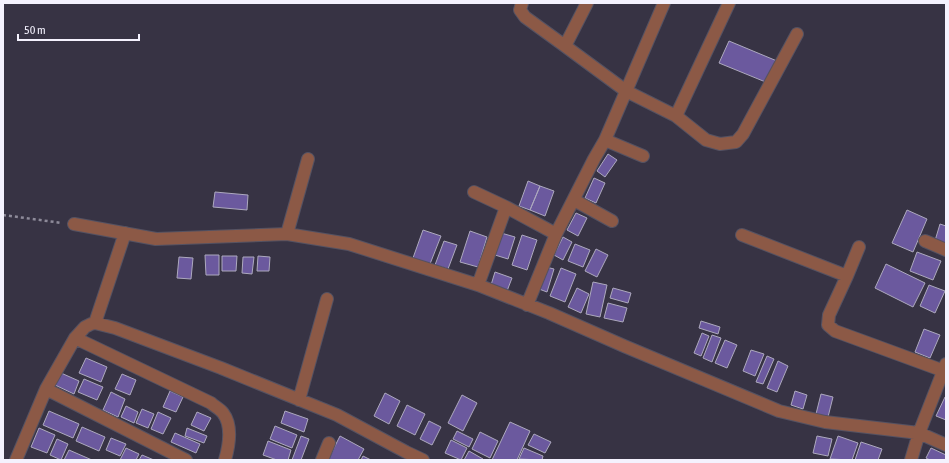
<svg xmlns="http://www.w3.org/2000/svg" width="949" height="463" font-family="'Asap Condensed',sans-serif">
<rect width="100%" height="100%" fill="#373344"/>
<!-- building -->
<path fill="#6b599e" stroke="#ada9be" d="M729,41L777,61L768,83L719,63Z
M608,154L617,160L605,177L597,171Z
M594,178L605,183L596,203L585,198Z
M528,181L540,186L530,210L519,206Z
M540,186L554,191L545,216L530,210Z
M215,192L248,195L247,210L213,207Z
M907,210L927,219L913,252L892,243Z
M576,213L587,218L578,236L567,230Z
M940,224L946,226V247L934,244Z
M423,230L441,236L430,264L413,258Z
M470,231L487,237L478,267L460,262Z
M501,233L515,237L508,259L495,255Z
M522,235L537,240L527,270L512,265Z
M563,237L572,242L563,260L554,255Z
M444,241L457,245L448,269L435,265Z
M575,244L590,250L583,267L568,261Z
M596,249L608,255L597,277L585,271Z
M917,252L941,261L933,280L910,271Z
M205,255H219V275H206Z
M222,256H237L236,271H222Z
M258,256L270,257L269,271H257Z
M179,257L193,258L191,279L177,278Z
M243,257H254L252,274L242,273Z
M886,264L925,283L913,307L875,288Z
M546,267L554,269L547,292L539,289Z
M561,268L576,274L565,302L550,296Z
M495,272L512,278L507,291L491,285Z
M593,282L607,285L600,317L586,314Z
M929,285L945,291L935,313L920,306Z
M577,288L589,294L581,313L568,307Z
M613,288L631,293L628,303L610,298Z
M608,303L627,308L623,322L604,318Z
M701,321L720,327L718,334L699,328Z
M924,329L940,335L930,358L915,352Z
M702,333L709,336L701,356L694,353Z
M712,335L721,338L712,362L703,358Z
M725,340L737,345L727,368L715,363Z
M751,350L764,354L755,376L743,371Z
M767,356L774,359L763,384L756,382Z
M86,358L107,367L101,382L79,373Z
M778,361L788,366L777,392L767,388Z
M61,373L79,381L74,394L55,385Z
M122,374L136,380L130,395L115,389Z
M84,379L103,387L97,400L78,392Z
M170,391L183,397L176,412L163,407Z
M795,391L807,395L803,409L791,405Z
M111,392L125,399L118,417L103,410Z
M385,393L400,401L389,424L374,416Z
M821,394L833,397L827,421L815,418Z
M462,395L477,403L463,431L448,423Z
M945,397L946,398V420L936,416Z
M407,405L425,414L415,435L397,426Z
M126,406L138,412L134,423L121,417Z
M142,409L154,414L148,428L136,423Z
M49,411L79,424L73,438L43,425Z
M285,411L308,419L304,432L281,423Z
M158,412L171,418L163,434L151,429Z
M197,412L211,418L204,431L191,425Z
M429,421L441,427L432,445L420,439Z
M510,422L530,431L517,460H492Z
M275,426L297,435L292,448L270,439Z
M82,427L105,437L99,451L76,441Z
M39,428L55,435L47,453L31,447Z
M187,428L207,436L204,443L185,436Z
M457,431L473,439L469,447L453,439Z
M480,432L498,441L490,458L472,449Z
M175,433L200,444L196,453L171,442Z
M534,434L551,442L545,453L528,445Z
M301,436L309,439L301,460H292Z
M340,436L364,449L358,460H328Z
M817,436L832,439L828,456L813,453Z
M838,436L858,443L852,460L830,459Z
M111,438L126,444L120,456L106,450Z
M57,439L68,444L61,460L50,455Z
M451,440L467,448L461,460L445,453Z
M268,441L291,450L288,460H277L263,455Z
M861,442L882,449L878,460H855Z
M126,448L139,454L136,460H120Z
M524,448L543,456L542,460L519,459Z
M931,448L946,455V460H930L926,458Z
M69,450L92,460H64Z
M469,451L483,459V460H464Z
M142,455L154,460H139Z
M363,456L371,460H361Z"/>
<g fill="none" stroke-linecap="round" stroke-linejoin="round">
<defs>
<path id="minor" d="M522,3L520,10L525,17L565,46
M587,3L565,46L626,91L676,116L729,3
M676,116L706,140L720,144L736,142L743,134L797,34
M605,140L643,156
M474,192L506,207L556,234
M574,200L612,221
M74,224L156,239L287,234L349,244L478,285L549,313L624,346L779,411L825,422L919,433L946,445
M287,234L308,159
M742,235L847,276L829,315L828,325L835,331L944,371
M925,241L946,250
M847,276L859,247
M478,285L506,207
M527,305L556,234L594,159L605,140L664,3
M95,323L125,233
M75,338L211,403C214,406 220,409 223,413C233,426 229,446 225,460
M46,389L186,460
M299,400L327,299
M16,460L46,389L75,338L85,327L91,324L95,323L115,328L221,368L337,415L406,452L423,460
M322,460L329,443
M911,460L919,433L946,364"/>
</defs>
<!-- minor casing -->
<use href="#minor" stroke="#555262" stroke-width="14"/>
<!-- path -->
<path stroke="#8d8a99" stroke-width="2.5" stroke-dasharray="3 3" stroke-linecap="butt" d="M3,215L62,223"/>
<!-- minor -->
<use href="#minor" stroke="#8c5946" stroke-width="12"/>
</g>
<!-- border -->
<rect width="949" height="463" fill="none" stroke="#f4f2fe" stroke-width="8"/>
<!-- scale -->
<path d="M18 34v6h121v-6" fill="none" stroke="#f4f2fe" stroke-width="2"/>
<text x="24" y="34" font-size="12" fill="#f4f2fe" stroke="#373344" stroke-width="3" paint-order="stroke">50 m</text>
</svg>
